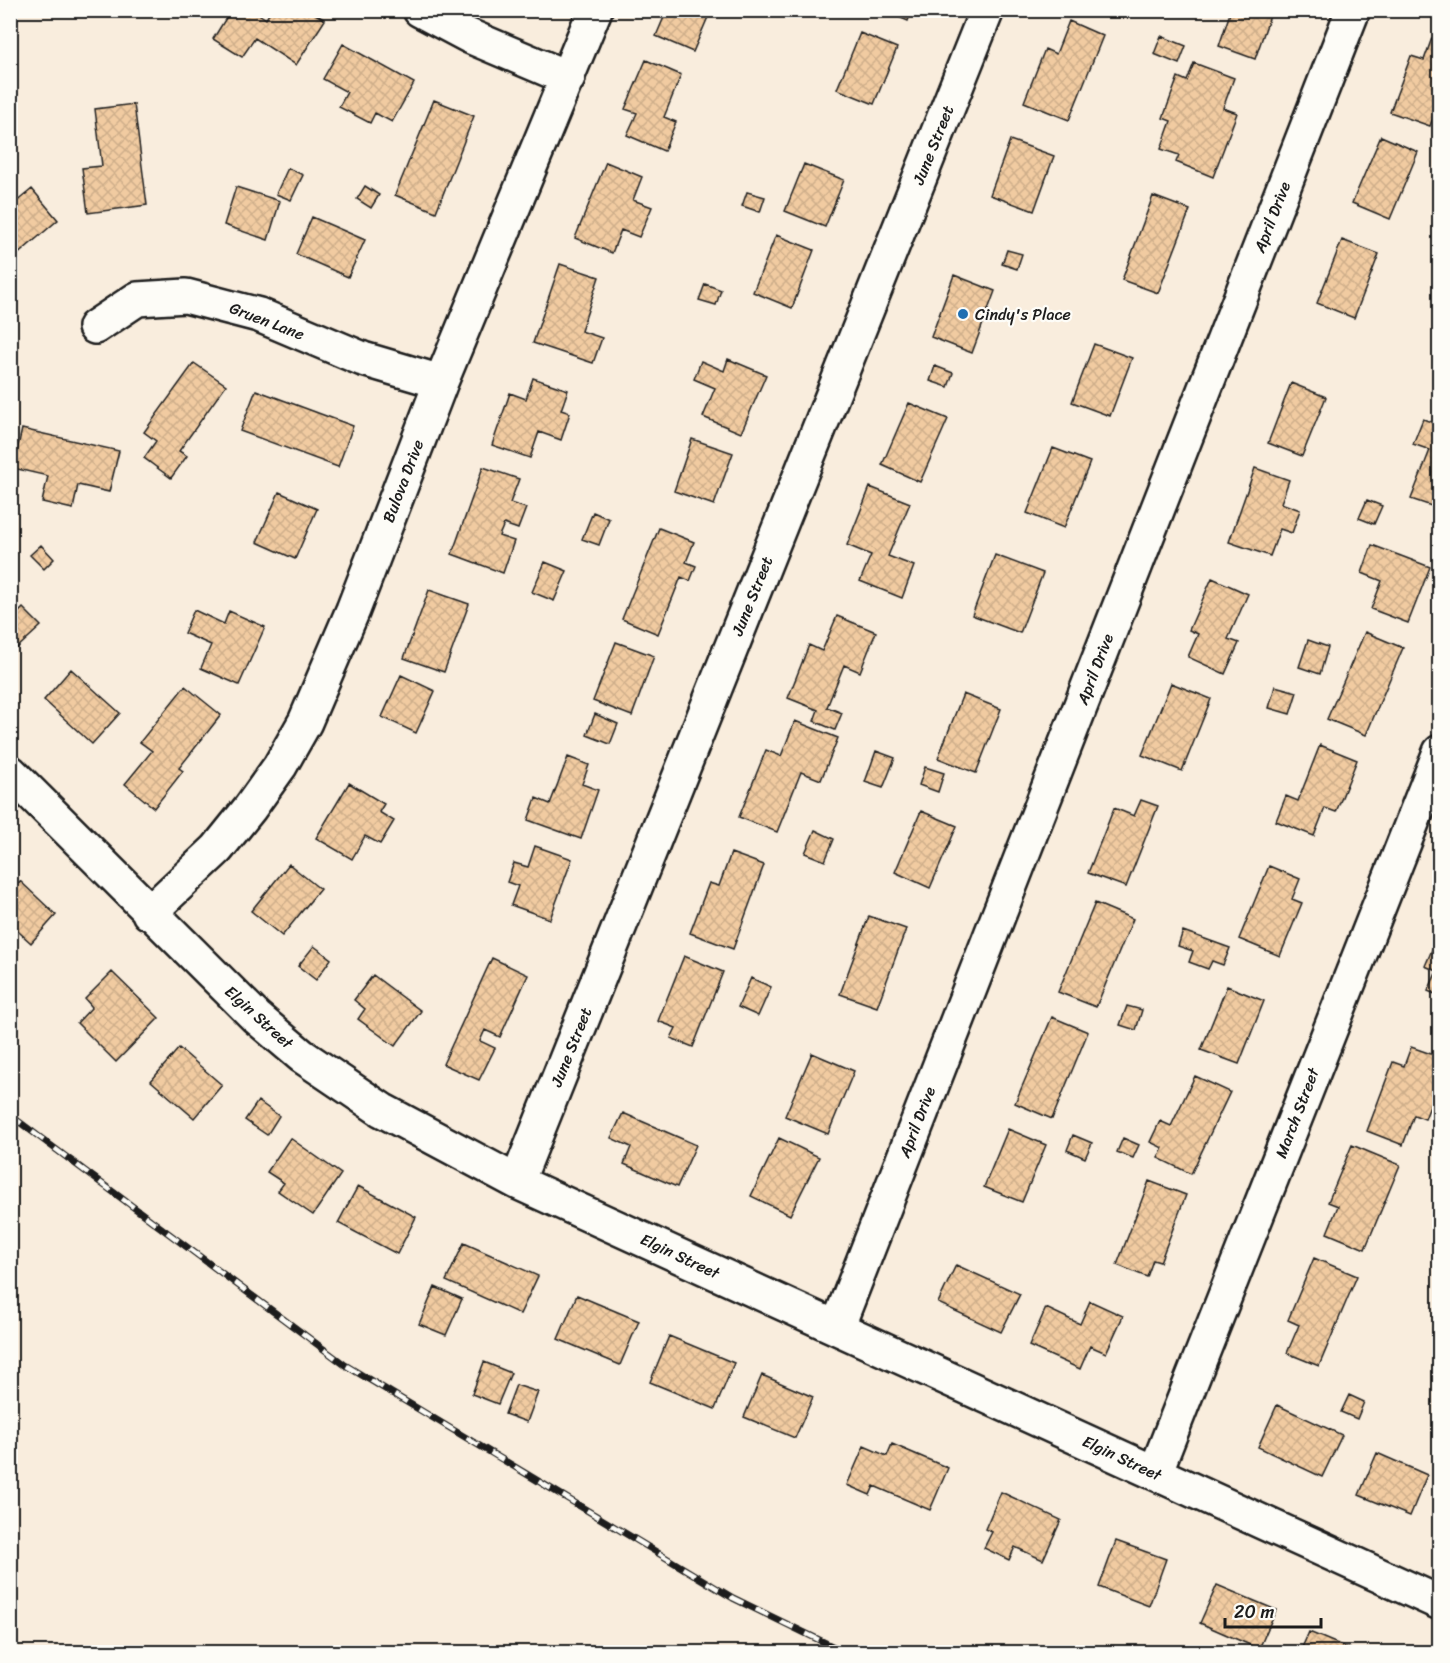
<svg xmlns="http://www.w3.org/2000/svg" width="1450" height="1663" font-family="Sriracha,sans-serif">
<defs>
<pattern id="building-cross-hatch" width="8" height="8" patternUnits="userSpaceOnUse" patternTransform="scale(1.5)"><rect width="8" height="8" fill="#f1cba1"/><path d="M0 0l8 8M0 8l8-8" fill="none" stroke="#ceae8a"/></pattern>
</defs>
<rect width="100%" height="100%" fill="#f9eddd"/>
<filter id="ink" filterUnits="userSpaceOnUse"><feTurbulence type="fractalNoise" baseFrequency=".0167" numOctaves="2"/><feDisplacementMap in="SourceGraphic" scale="12" xChannelSelector="R" yChannelSelector="G"/><feConvolveMatrix kernelMatrix="1 2 1 2 8 2 1 2 1" color-interpolation-filters="sRGB"/></filter>
<g filter="url(#ink)">
<!-- building -->
<path fill="url(#building-cross-hatch)" stroke="#1c1c1c" stroke-width="1.5" d="M231,10H253L266,19L271,10H309L325,20L296,65L255,38L242,57L213,39Z
M667,10H711L693,52L656,36Z
M882,10H912L908,21Z
M1231,10H1272L1255,59L1219,46Z
M1069,21L1103,36L1069,120L1024,102L1045,49L1056,54Z
M860,33L897,48L874,104L837,89Z
M1161,36L1186,46L1179,64L1154,54Z
M1432,38L1440,41V100L1430,126L1390,112L1411,56L1424,60Z
M343,44L414,83L392,122L375,113L370,123L339,107L347,92L323,79Z
M646,60L681,75L664,117L676,122L664,151L627,135L637,113L625,109Z
M1194,63L1234,78L1223,108L1237,113L1213,177L1176,162L1179,155L1161,149L1171,121L1163,118L1178,77L1187,81Z
M434,100L474,116L436,212L395,195Z
M134,104L147,205L88,213L82,168L102,166L95,109Z
M1381,136L1418,152L1390,219L1352,203Z
M1010,140L1054,156L1034,211L990,195Z
M606,162L642,177L633,200L652,207L639,237L621,230L612,253L575,238Z
M804,164L844,180L825,227L785,211Z
M288,168L303,175L291,200L276,194Z
M365,186L379,195L371,208L357,199Z
M236,187L280,201L268,240L224,225Z
M32,189L58,220L10,261V207Z
M747,192L765,197L760,212L742,206Z
M1153,196L1190,210L1158,293L1122,280Z
M312,217L365,240L348,277L296,254Z
M776,235L814,250L792,308L753,292Z
M1342,240L1379,254L1354,318L1317,303Z
M1007,250L1022,254L1017,269L1002,264Z
M560,264L599,277L581,331L602,338L593,363L533,343Z
M954,275L995,291L972,353L931,337Z
M705,284L721,290L716,305L699,300Z
M1094,344L1132,358L1110,416L1072,402Z
M728,359L766,375L741,433L703,417L715,388L694,379L701,361L724,371Z
M194,363L226,385L179,451L187,456L171,478L144,458L156,441L144,432Z
M935,366L953,373L948,387L930,381Z
M533,378L568,390L561,410L570,413L561,440L539,432L530,458L492,445L510,393L526,399Z
M1291,383L1326,397L1302,456L1268,443Z
M256,390L353,426L338,467L240,431Z
M909,403L948,419L920,482L882,465Z
M1423,419L1440,425V509L1411,499L1430,450L1413,444Z
M22,429L119,451L109,492L78,485L73,509L42,502L48,476L13,468Z
M692,439L733,453L714,505L674,491Z
M1053,448L1090,462L1064,528L1027,513Z
M483,467L519,479L510,503L526,508L518,529L504,524L499,536L514,541L503,573L452,554Z
M1255,468L1289,480L1281,503L1300,510L1292,533L1280,529L1270,556L1229,542Z
M870,487L910,503L888,556L914,566L902,598L860,581L871,555L847,545Z
M279,492L317,509L295,559L257,542Z
M1367,500L1382,506L1374,524L1359,518Z
M593,512L609,519L599,545L582,539Z
M659,528L694,542L686,562L696,566L690,581L681,577L658,634L622,619Z
M41,545L54,559L44,569L30,555Z
M1372,545L1430,567L1408,623L1371,609L1382,581L1362,573Z
M995,555L1043,573L1020,633L972,615Z
M545,562L567,571L554,601L532,592Z
M1212,578L1248,594L1228,639L1239,643L1225,674L1188,657L1198,634L1189,630Z
M429,590L469,604L444,672L404,658Z
M23,608L41,626L17,648L10,641V613L14,617Z
M194,610L224,624L229,611L265,627L239,685L201,668L211,645L184,633Z
M837,616L876,632L860,672L844,665L827,707L842,713L835,730L814,721L818,710L788,698L809,645L822,651Z
M1365,632L1403,648L1366,735L1327,719Z
M1308,640L1328,647L1320,674L1299,667Z
M616,642L654,656L632,716L593,701Z
M71,669L120,713L92,744L44,700Z
M401,675L435,691L416,733L382,717Z
M1171,683L1211,699L1182,771L1142,755Z
M185,686L221,715L179,768L183,771L154,808L125,784L152,751L140,742Z
M1275,686L1297,692L1290,714L1269,708Z
M963,694L1001,709L976,773L938,758Z
M595,714L618,724L610,744L587,735Z
M795,721L838,738L821,780L801,772L777,832L739,817L766,750L781,756Z
M1320,745L1357,760L1336,812L1325,808L1314,836L1276,821L1286,796L1298,801Z
M876,751L895,758L883,788L865,782Z
M568,757L589,765L582,784L598,790L581,839L528,820L536,798L550,804Z
M925,767L944,773L938,792L919,785Z
M349,783L384,804L379,812L394,821L380,844L365,836L352,859L316,838Z
M1141,800L1158,806L1126,887L1088,873L1114,808L1134,816Z
M921,811L957,826L930,888L895,872Z
M815,830L834,839L825,861L805,853Z
M535,846L572,859L550,919L511,905L518,886L507,882L514,863L528,867Z
M731,853L764,865L733,949L690,933L709,883L719,886Z
M289,864L320,889L282,936L251,911Z
M1269,866L1300,879L1292,899L1302,903L1280,956L1239,939Z
M20,881L56,915L31,943L10,924V891Z
M1095,903L1133,919L1096,1007L1058,992Z
M869,916L906,929L877,1007L840,994Z
M1183,931L1230,948L1223,965L1212,961L1208,969L1189,962L1193,951L1178,946Z
M1440,931V996L1428,991L1437,971L1425,966Z
M314,946L331,959L316,980L298,966Z
M684,956L723,972L693,1047L671,1038L676,1028L658,1021Z
M492,958L528,975L500,1037L485,1030L480,1041L495,1048L479,1080L443,1064Z
M112,972L159,1018L116,1062L77,1023L92,1007L85,999Z
M373,975L421,1011L395,1046L358,1019L365,1009L354,1000Z
M751,978L771,987L758,1016L738,1007Z
M1227,986L1264,1001L1239,1064L1201,1050Z
M1127,1006L1142,1010L1136,1030L1120,1025Z
M1052,1017L1088,1032L1052,1119L1015,1103Z
M1411,1047L1440,1057V1080L1425,1119L1414,1115L1403,1145L1367,1131L1393,1062L1404,1066Z
M179,1048L222,1085L194,1118L151,1081Z
M812,1053L854,1071L828,1134L785,1116Z
M1195,1076L1230,1092L1191,1174L1158,1158L1163,1148L1150,1142L1160,1121L1171,1126Z
M258,1101L279,1116L267,1135L245,1120Z
M623,1113L696,1145L677,1187L624,1164L631,1147L611,1138Z
M1008,1129L1046,1145L1022,1202L984,1187Z
M1073,1135L1092,1143L1085,1158L1067,1150Z
M290,1138L341,1174L313,1215L278,1191L284,1183L267,1172Z
M779,1138L819,1157L790,1215L751,1196Z
M1123,1138L1139,1145L1133,1158L1117,1152Z
M1352,1145L1400,1165L1365,1249L1327,1233L1338,1206L1328,1202Z
M1149,1181L1186,1195L1160,1262L1153,1260L1147,1277L1117,1265Z
M358,1186L416,1217L397,1254L338,1223Z
M464,1243L538,1276L520,1314L446,1281Z
M1314,1258L1357,1276L1319,1366L1287,1353L1299,1325L1288,1320Z
M956,1265L1020,1294L1001,1332L938,1303Z
M435,1287L462,1299L446,1335L419,1324Z
M577,1295L639,1321L620,1365L558,1339Z
M1090,1301L1123,1316L1106,1353L1090,1346L1080,1369L1029,1346L1046,1308L1080,1324Z
M669,1336L734,1363L715,1409L650,1382Z
M484,1362L511,1373L498,1404L472,1394Z
M762,1375L813,1397L795,1438L744,1417Z
M516,1385L538,1392L527,1422L505,1414Z
M1349,1395L1364,1402L1357,1419L1341,1412Z
M1277,1405L1342,1435L1322,1477L1258,1447Z
M892,1444L948,1468L930,1510L874,1486L870,1495L847,1485L864,1446L887,1456Z
M1377,1453L1427,1475L1410,1516L1359,1495Z
M1001,1492L1061,1520L1043,1560L1015,1547L1009,1560L984,1548L992,1532L985,1529Z
M1116,1541L1166,1559L1149,1606L1099,1587Z
M1217,1585L1276,1610L1259,1649L1200,1623Z
M1309,1632L1350,1649L1348,1652H1300Z"/>
<g fill="none" stroke-linecap="round" stroke-linejoin="round">
<defs>
<path id="minor" d="M420,10L469,36L568,78
M95,327L137,299L186,296L259,315L363,359L441,382
M10,772L256,1017L302,1056L382,1110L517,1182L1440,1603
M149,913L217,849L250,808L280,766L305,722L353,610L441,382L595,10
M517,1182L987,10
M837,1328L1353,10
M1155,1473L1440,752"/>
</defs>
<!-- minor casing -->
<use href="#minor" stroke="#1c1c1c" stroke-width="38"/>
<!-- minor -->
<use href="#minor" stroke="#fdfcf7" stroke-width="33"/>
<defs>
<path id="rail" d="M10,1115L345,1365L733,1598L844,1652"/>
</defs>
<!-- rail casing -->
<use href="#rail" stroke="#1c1c1c" stroke-width="7"/>
<!-- rail -->
<use href="#rail" stroke="#fdfcf7" stroke-width="4.5" stroke-dasharray="14" stroke-linecap="butt"/>
</g>
</g>
<!-- markers -->
<circle fill="#1f6fb2" stroke="#fdfcf7" stroke-width="2" cx="963" cy="314" r="6"/>
<g text-anchor="middle" dominant-baseline="central" stroke-width="4.5" stroke-linejoin="round" paint-order="stroke">
<!-- street labels -->
<g font-size="16" fill="#1c1c1c" stroke="#fdfcf7">
<text transform="translate(933 145) rotate(-68)">June Street</text>
<text transform="translate(1272 217) rotate(-69)">April Drive</text>
<text transform="translate(267 321) rotate(21)">Gruen Lane</text>
<text transform="translate(403 481) rotate(-69)">Bulova Drive</text>
<text transform="translate(752 596) rotate(-68)">June Street</text>
<text transform="translate(1095 669) rotate(-69)">April Drive</text>
<text transform="translate(259 1017) rotate(42)">Elgin Street</text>
<text transform="translate(571 1047) rotate(-68)">June Street</text>
<text transform="translate(1297 1113) rotate(-69)">March Street</text>
<text transform="translate(917 1122) rotate(-69)">April Drive</text>
<text transform="translate(680 1256) rotate(25)">Elgin Street</text>
<text transform="translate(1122 1458) rotate(25)">Elgin Street</text>
</g>
<!-- poi labels -->
<g font-size="16" fill="#1c1c1c" stroke="#fdfcf7" text-anchor="start">
<text x="975" y="314">Cindy's Place</text>
</g>
</g>
<!-- margin -->
<rect width="1450" height="1663" fill="none" stroke="#fdfcf7" stroke-width="36"/>
<rect x="18" y="18" width="1414" height="1627" fill="none" stroke="#1c1c1c" stroke-width="2" filter="url(#ink)"/>
<!-- scale -->
<path d="M1225 1618v9h96v-9" fill="none" stroke="#1c1c1c" stroke-width="3"/>
<text x="1234" y="1618" font-size="18" fill="#1c1c1c" stroke="#fdfcf7" stroke-width="4.5" paint-order="stroke">20 m</text>
</svg>
